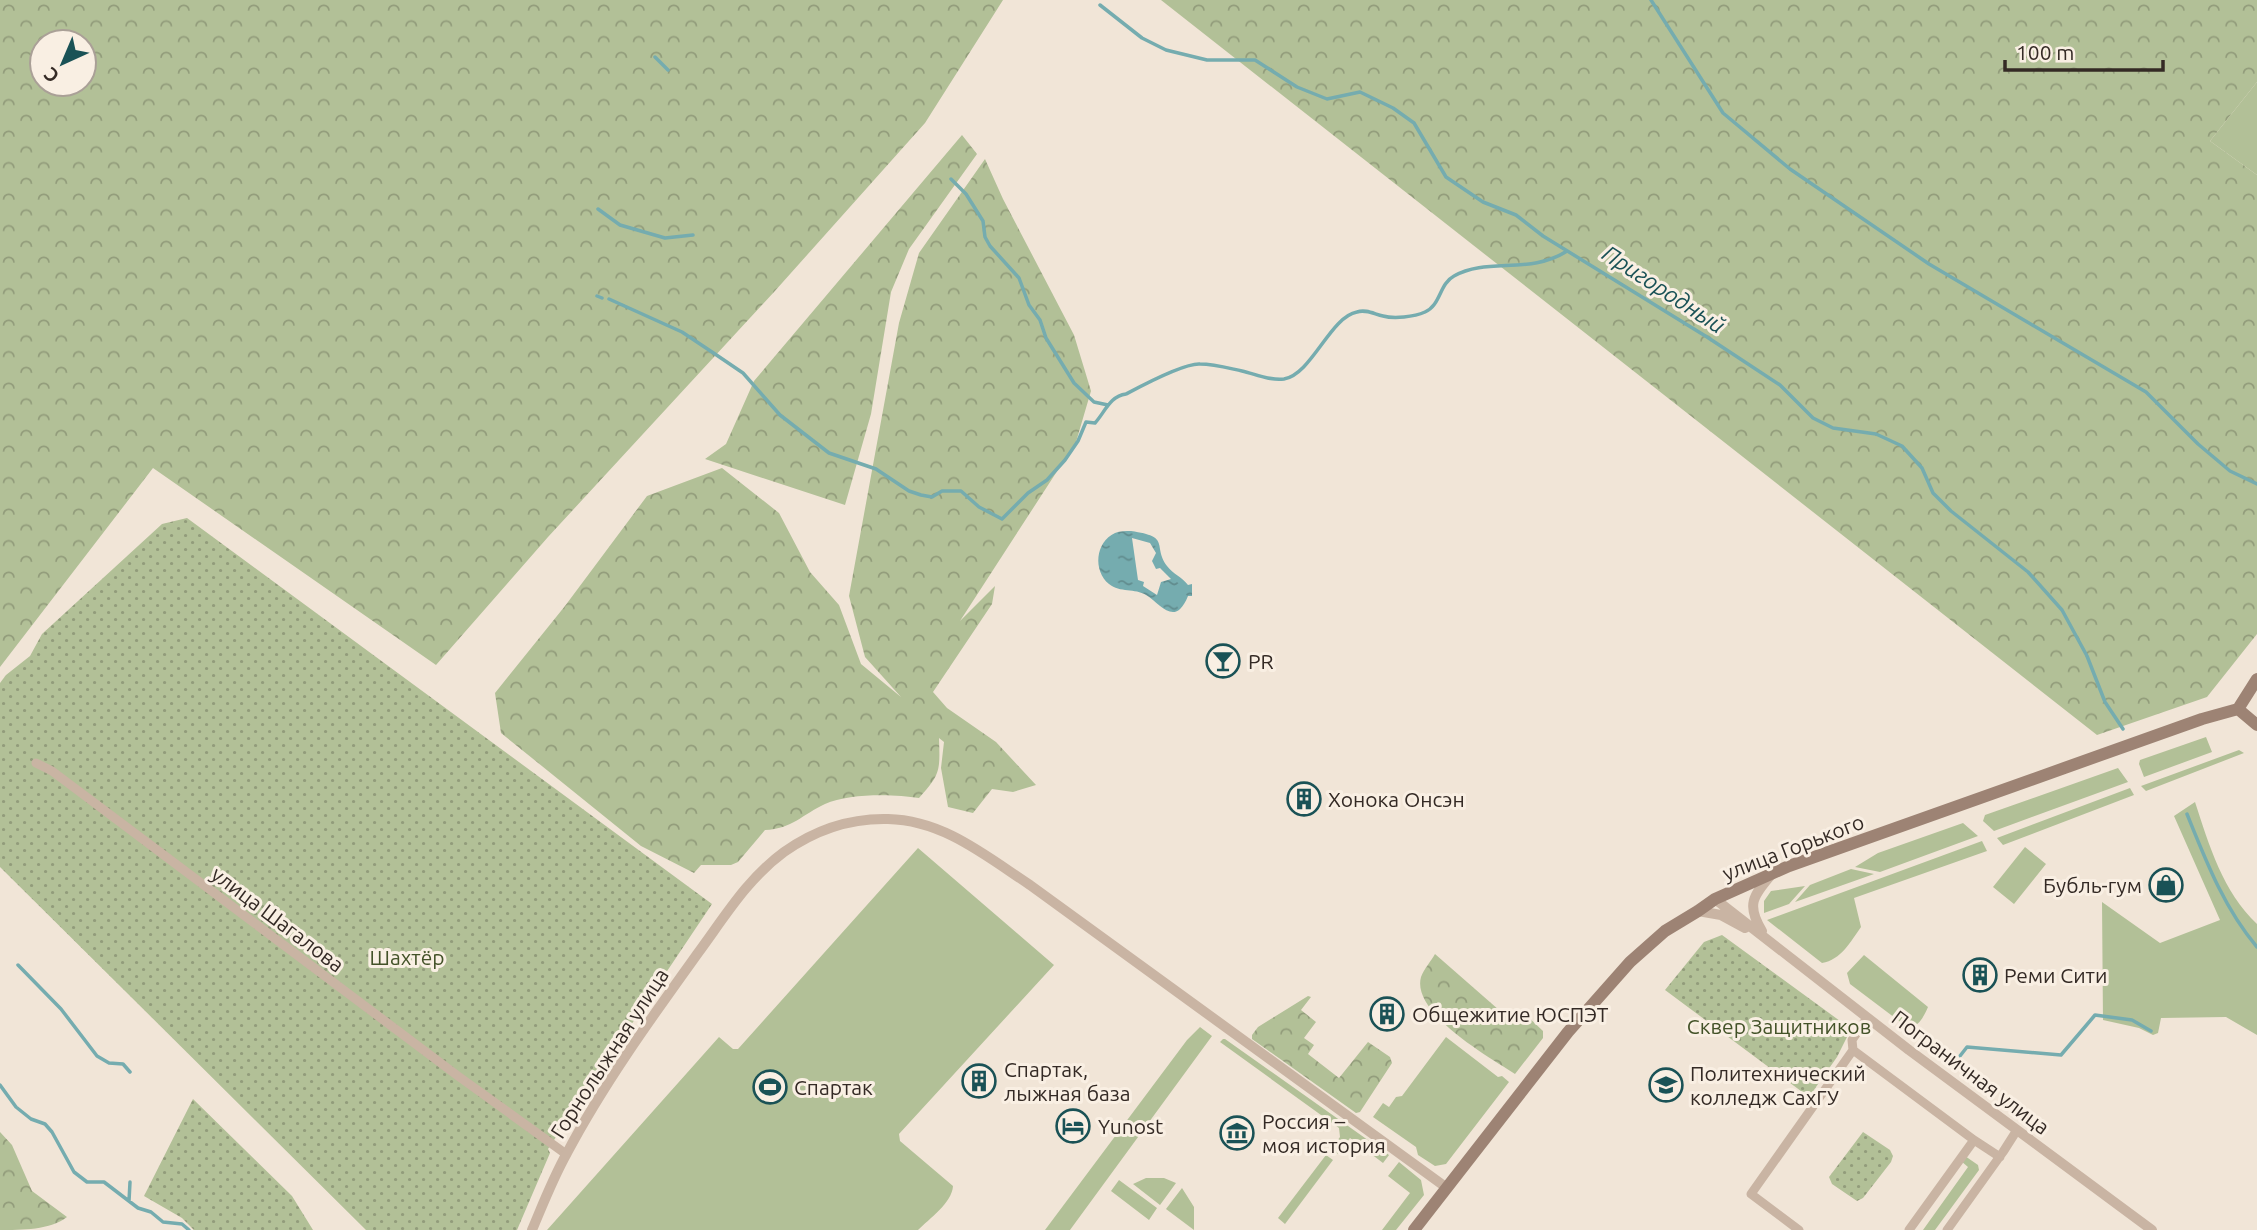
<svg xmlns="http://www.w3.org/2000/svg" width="2257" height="1230" font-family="Ubuntu,sans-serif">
<defs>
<pattern id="forest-crowns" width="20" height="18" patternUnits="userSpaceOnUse" patternTransform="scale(1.75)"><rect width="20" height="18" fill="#b2c097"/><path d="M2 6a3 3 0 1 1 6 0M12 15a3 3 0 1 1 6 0" fill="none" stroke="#929c7b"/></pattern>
<pattern id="park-dots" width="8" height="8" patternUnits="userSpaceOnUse" patternTransform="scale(1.75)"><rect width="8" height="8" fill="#b2c097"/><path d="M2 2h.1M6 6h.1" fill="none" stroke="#929c7b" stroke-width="1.8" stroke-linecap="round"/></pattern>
<pattern id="water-ripples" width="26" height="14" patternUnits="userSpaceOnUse" patternTransform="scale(1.75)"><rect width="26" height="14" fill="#75acaf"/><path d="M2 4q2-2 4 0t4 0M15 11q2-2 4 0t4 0" fill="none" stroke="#618c8e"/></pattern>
</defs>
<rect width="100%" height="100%" fill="#f1e5d7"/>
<!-- grass -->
<path fill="#b2c097" d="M2257,82V175L2210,141Z
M2206,737L2212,752L2144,777L2139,764L2140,760Z
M2239,750L2244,753L2146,791L2141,786Z
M2118,768L2128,782L1994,831L1983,821L1985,815Z
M2130,788L2134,795L2003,845L1997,838Z
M2195,802C2209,845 2223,892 2257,924V1035L2226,1017L2161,1018L2158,1033L2153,1035L2139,1028L2103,1020L2102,902L2160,943L2220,920L2174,816Z
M1963,823L1978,836L1880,872L1855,867L1878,853Z
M1982,841L1987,851L1854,898L1861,927C1851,941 1841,960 1822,963L1767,920Z
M2025,847L2046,864L2014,904L1993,887Z
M918,848L1054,965L899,1134L900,1141L953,1186C952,1203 929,1219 918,1230H547L719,1037L733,1049H738Z
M1851,869L1874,874L1795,902L1810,885Z
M1805,886L1789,904L1764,913V901L1771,891Z
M1864,955L1928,1007C1924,1016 1918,1029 1907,1027L1850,984L1847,973Z
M1200,1027L1212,1036L1070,1230H1045L1187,1040Z
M1446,1037L1498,1077L1502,1076L1509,1082L1446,1164L1435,1166L1418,1155L1416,1147L1373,1117L1383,1103L1389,1107L1396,1097L1402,1096Z
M1223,1039H1225L1389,1155L1383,1163L1350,1138L1338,1154L1331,1149L1340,1137L1339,1128L1220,1042Z
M1326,1155L1333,1160L1285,1224L1278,1218Z
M1965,1156L1978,1165L1979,1170L1935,1230H1923L1968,1167L1961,1161Z
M1399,1162L1421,1180L1424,1195L1396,1230H1382L1410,1193L1388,1176Z
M1146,1178H1164L1176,1183L1160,1205L1133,1184Z
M1119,1180L1157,1208L1149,1220L1111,1191Z
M1182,1188L1194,1207V1230L1166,1209Z"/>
<!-- forest -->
<path fill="url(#forest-crowns)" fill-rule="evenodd" d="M0,0H1003L925,123L774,292L548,537L436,665L153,468L0,667ZM42,42H84V84H42Z
M1161,0H2257V82L2210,141L2257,175V634L2207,697L2097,735Z
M962,135L977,154L909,249L891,292L871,414L845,505L705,459L726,444L754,381Z
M985,159L1003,199L1074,335L1091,391L1076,442L960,621L995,586L992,604L933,692L947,708L996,742L1036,785L1013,792L992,789L973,813L948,807L941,768L944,742L939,738C940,770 941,774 919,798C894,794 849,793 825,804C803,814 792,829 765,830L738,862L731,865H701L694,873L641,846L501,733L495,693L565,606L647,496L722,468L779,513L810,572L839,605L861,664L901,697L865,657L849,596L899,323L919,253Z
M1435,954L1515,1024L1525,1014L1543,1031V1038L1515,1074C1489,1057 1411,1013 1421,977C1424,969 1431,961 1435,954Z
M1308,996L1311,997L1301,1010L1316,1022L1304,1038L1314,1045L1308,1054L1339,1078L1368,1042L1390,1057L1392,1063L1360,1112L1356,1113L1252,1039V1035L1258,1027Z
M0,1132L12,1145L32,1191L67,1217C51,1230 21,1230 0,1230Z"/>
<!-- park -->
<path fill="url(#park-dots)" d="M187,518L712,904L548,1149L550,1153L517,1230H366L0,867V683L6,675L30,656L42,634L162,524Z
M1722,935L1851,1029L1837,1057L1809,1097L1665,990L1704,942Z
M193,1099L292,1196L313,1230H194L182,1218L144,1196Z
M1863,1132L1890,1150L1893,1156L1891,1162L1863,1198L1857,1201L1832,1184L1829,1177Z"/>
<!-- water -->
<path fill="url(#water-ripples)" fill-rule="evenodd" d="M1131,531C1172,537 1152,545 1167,566C1173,574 1182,577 1188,585L1192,584V596H1188C1175,628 1161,604 1146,595C1135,588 1120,593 1109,584C1093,571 1095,542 1115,533C1120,531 1126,531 1131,531ZM1132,538L1150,543L1156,553L1152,561L1156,569L1160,568L1171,579L1161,582L1157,595L1143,586L1144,582L1138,580Z"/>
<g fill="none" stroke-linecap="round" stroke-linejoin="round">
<!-- stream -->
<path stroke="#75acaf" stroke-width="3.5" d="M1651,0L1723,113L1790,169L1929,264L2146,392L2198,444L2230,471L2257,484
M1100,5L1142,38L1166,50L1207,60H1255L1297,87L1327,99L1360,92L1393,108L1414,123L1446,177L1483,202L1516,215L1543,236L1707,337L1780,385L1813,418L1833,428L1876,434L1902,446L1922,468L1933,493L1951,511L2028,572L2062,610L2087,656L2105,702L2123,729
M655,57L668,70
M951,179L966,194L983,221L985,237L990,246L1019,278L1029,305L1040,320L1046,338L1074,383L1094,402L1108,405
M598,209L620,225L665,238L693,235
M597,296L602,298
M609,299L682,332L715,354L743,373L780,415L829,453L876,469L909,491L921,495L932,497L942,491H961L979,507L1002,519L1028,493L1047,480L1065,460L1078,441L1086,422L1095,423C1105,412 1110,396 1126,394C1141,386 1184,363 1200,364C1214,364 1228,368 1242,371C1255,374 1270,381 1284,379C1312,374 1330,317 1357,312C1366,309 1374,314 1383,316C1394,319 1414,317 1425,312C1441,305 1439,284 1454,276C1487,257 1531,275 1567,251
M2187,814C2206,861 2224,908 2257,947
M18,965L61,1009L97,1056L109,1063L123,1064L130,1072
M1960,1056L1967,1047L2061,1055L2095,1015L2132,1020L2151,1031
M0,1085L16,1107L31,1119L45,1124L52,1132L74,1172L87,1182H104L138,1208L151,1212L163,1222L182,1224L189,1230
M129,1201L130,1182"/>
<!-- minor -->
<path stroke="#c9b4a3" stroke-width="9" d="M36,763L52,771L458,1076L566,1154
M1853,1050L1974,1140L1909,1230
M1974,1140L2000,1157
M1799,1230L1751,1194L1853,1050L1852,1040L1867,1018
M1947,1230L2003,1152L2017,1130"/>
<!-- tertiary -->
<path stroke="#c9b4a3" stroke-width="10" d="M1715,899L1909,1050L2152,1230
M1698,911L1721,915L1745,928
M1762,931C1746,905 1753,896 1771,875
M532,1230C543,1204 553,1178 567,1153C604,1083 652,1017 698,953C724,918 747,879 784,852C815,830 849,818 888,819C943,820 986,856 1030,885L1447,1188"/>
<!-- secondary -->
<path stroke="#9d8374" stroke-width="12" d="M2238,709L2257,725
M1414,1230L1568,1032L1630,962L1665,931L1698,911L1715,899L1789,866L2202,719L2238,709L2257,679"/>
</g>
<!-- icons -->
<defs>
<symbol id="bar-ring" viewBox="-11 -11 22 22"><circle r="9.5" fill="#f9efe3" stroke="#1a5256" stroke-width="1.5"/><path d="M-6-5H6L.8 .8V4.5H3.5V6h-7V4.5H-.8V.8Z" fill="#1a5256"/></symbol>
<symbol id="building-ring" viewBox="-11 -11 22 22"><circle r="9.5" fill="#f9efe3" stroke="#1a5256" stroke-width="1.5"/><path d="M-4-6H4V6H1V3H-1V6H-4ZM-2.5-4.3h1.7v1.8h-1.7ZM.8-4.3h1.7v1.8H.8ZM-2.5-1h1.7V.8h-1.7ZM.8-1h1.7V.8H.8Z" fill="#1a5256"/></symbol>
<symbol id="shop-ring" viewBox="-11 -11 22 22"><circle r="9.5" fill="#f9efe3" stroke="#1a5256" stroke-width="1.5"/><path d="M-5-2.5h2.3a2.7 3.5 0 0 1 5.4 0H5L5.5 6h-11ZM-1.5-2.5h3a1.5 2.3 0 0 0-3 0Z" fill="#1a5256"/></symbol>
<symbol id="university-ring" viewBox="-11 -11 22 22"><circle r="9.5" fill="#f9efe3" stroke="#1a5256" stroke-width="1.5"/><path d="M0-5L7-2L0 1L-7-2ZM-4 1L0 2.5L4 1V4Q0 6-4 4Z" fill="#1a5256"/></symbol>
<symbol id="stadium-ring" viewBox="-11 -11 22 22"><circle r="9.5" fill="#f9efe3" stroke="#1a5256" stroke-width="1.5"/><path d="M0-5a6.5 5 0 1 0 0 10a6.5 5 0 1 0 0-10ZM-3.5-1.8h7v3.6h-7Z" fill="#1a5256"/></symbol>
<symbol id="hotel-ring" viewBox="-11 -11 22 22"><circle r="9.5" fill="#f9efe3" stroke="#1a5256" stroke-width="1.5"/><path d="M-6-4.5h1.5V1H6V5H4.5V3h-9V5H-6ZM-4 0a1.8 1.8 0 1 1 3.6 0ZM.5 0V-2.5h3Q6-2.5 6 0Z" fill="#1a5256"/></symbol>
<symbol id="museum-ring" viewBox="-11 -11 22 22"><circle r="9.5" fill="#f9efe3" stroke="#1a5256" stroke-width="1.5"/><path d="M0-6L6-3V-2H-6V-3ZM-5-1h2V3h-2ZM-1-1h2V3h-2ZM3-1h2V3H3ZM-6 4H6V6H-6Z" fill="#1a5256"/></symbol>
</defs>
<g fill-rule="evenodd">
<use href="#bar-ring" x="1204" y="642" width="38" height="38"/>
<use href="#building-ring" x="1285" y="780" width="38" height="38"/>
<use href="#shop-ring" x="2147" y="866" width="38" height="38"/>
<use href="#building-ring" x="1961" y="956" width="38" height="38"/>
<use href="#building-ring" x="1368" y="995" width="38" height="38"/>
<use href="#building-ring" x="960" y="1062" width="38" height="38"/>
<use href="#university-ring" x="1647" y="1066" width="38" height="38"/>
<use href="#stadium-ring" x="751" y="1068" width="38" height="38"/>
<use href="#hotel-ring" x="1054" y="1107" width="38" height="38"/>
<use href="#museum-ring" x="1218" y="1114" width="38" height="38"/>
</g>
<g text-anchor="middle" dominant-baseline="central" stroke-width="6" stroke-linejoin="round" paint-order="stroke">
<!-- poi labels -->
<g font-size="21" fill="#342a25" stroke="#f9efe3" text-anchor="start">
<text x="1248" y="661">PR</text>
<text x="1328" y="799">Хонока Онсэн</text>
<text x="2142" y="885" text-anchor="end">Бубль-гум</text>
<text x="2004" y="975">Реми Сити</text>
<text x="1412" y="1014">Общежитие ЮСПЭТ</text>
<text x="1004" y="1069">Спартак,<tspan x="1004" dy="24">лыжная база</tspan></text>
<text x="1690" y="1073">Политехнический<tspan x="1690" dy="24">колледж СахГУ</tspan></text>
<text x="794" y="1087">Спартак</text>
<text x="1262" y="1121">Россия –<tspan x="1262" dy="24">моя история</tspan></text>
<text x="1098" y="1126">Yunost</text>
</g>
<!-- street labels -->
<g font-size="21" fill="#342a25" stroke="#f9efe3">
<text transform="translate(1793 847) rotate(-21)">улица Горького</text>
<text transform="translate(278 919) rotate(37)">улица Шагалова</text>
<text transform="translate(609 1053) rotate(-57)">Горнолыжная улица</text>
<text transform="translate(1971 1072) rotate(37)">Пограничная улица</text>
</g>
<!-- park labels -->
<g font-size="21" fill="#435228" stroke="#f9efe3">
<text x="407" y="957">Шахтёр</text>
<text x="1779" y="1026">Сквер Защитников</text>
</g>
<!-- water labels -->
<g font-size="23" font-style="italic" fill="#1a5256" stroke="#f9efe3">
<text transform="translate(1664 289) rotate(33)">Пригородный</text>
</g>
</g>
<!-- north arrow -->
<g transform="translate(63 63) rotate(224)"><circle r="33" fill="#f9efe3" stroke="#aaa097" stroke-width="2"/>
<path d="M0-5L12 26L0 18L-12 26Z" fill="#1a5256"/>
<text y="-10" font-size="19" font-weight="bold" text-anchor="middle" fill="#342a25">С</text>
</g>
<!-- scale -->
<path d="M2005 60v10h158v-10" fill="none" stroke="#342a25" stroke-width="3.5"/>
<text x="2016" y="60" font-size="21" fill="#342a25" stroke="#f9efe3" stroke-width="5" paint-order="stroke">100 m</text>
</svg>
